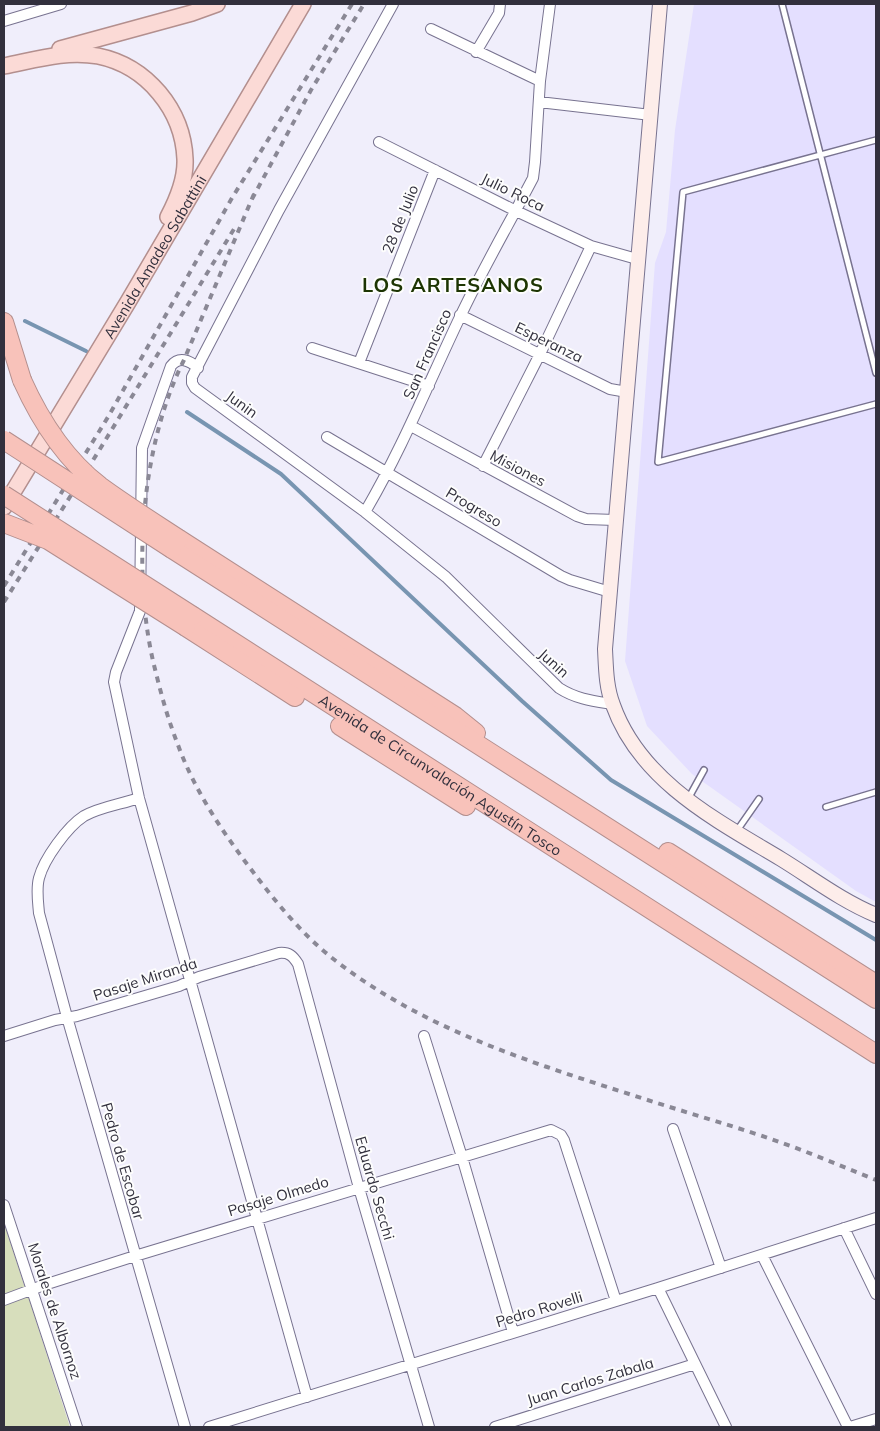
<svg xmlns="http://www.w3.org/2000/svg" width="880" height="1431" font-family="Mulish,sans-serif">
<rect width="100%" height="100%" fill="#f0eefb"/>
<!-- built -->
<path fill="#e4dfff" d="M694,4H876V902L856,891L692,774L647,726L625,661L655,263L666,232L675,130Z"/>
<!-- green -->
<path fill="#d7debc" d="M4,1223L25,1288L4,1295Z
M28,1296L70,1427H4V1305Z"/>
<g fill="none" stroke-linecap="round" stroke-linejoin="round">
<!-- stream -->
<path stroke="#7895b1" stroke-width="4" d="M25,321L86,351
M187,412L281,474L522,701L611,780L876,940"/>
<defs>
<path id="lane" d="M782,4L876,373
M876,140L683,192L658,462L876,404
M688,799L704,770
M826,807L876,792
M736,832L759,799"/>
<path id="street" d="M393,4L279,210L192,377V383L195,388L365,512L446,577L559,688C576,699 593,701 612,704
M4,21L61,4
M431,29L540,81
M476,52L499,13L500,4
M539,102L651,115
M379,142L516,211L591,246L637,259
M460,315L610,389L627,392
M312,348L429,386
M359,363L435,170
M198,368C189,360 179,356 171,366L142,448L140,611L116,672L114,682L139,798L307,1397
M411,426L577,516L586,519L615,520
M327,437L561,576L570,580L610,592
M483,466L540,354L591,246
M365,512C402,449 429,382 460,317C482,270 509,224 533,178L535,162L540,81L550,4
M139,798C122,804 100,807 84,816C67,827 44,859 39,878C36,889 38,901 39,913L67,1017L185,1427
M4,1036L55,1020L77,1016L179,986L199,977L279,953C289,952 293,956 298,964L359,1188L429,1427
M424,1036L462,1157L513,1332
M673,1129L721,1268
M4,1205L77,1427
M844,1228L876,1294
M762,1255L848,1427
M658,1288L726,1427
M4,1300L44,1285L135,1256L551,1130L561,1135L564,1140L616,1301
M209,1427L658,1288L876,1218
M495,1427L695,1364
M850,1427L876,1419"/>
<path id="secondary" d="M660,4L605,649C606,668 606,687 613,705C640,781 716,820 781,859C812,878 842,901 876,915"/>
<g id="primary">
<path d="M60,49L192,13L217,4"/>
<path d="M4,66C35,60 66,50 98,56C147,66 183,110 185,159C186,180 177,200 168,217"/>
<path id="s1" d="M4,507L128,302L303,4"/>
</g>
<g id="highway">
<path d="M4,322L22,380"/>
<path d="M179,539L455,716L476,733"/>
<path d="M172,549L876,999"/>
<path id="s2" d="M193,616L876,1054"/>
<path d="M186,627L295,697"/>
<path d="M340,726L466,806"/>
<path d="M668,852L876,984"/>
</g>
</defs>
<!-- lane casing -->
<use href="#lane" stroke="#787390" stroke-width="8"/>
<!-- street casing -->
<use href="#street" stroke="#787390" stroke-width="12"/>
<!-- secondary casing -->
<use href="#secondary" stroke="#787390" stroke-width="16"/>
<!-- primary casing -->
<use href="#primary" stroke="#b38f8e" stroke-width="18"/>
<!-- highway casing -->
<use href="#highway" stroke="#b38f8e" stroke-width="20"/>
<!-- lane -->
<use href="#lane" stroke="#fff" stroke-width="5"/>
<!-- street -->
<use href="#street" stroke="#fff" stroke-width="10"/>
<!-- secondary -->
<use href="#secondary" stroke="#fdedea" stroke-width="14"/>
<!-- primary -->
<use href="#primary" stroke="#fbdad6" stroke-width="15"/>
<!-- highway -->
<use href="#highway" stroke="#f8c2ba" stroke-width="18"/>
<!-- rail -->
<path stroke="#8a8895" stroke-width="4" stroke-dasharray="6 6" stroke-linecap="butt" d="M254,194L184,360C140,447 131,579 156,673C162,698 169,722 178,745C194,789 220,828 247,864C274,900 302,935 336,961C430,1034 546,1067 657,1103C695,1115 733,1126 771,1139C806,1151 841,1166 876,1180
M252,199L311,90L364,4
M4,586L108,417L232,198L352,4
M4,602L100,449L234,229"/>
<defs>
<path id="highway-bridge" d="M22,380C40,420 65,459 100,486C126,505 153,522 179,539
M4,440L172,549
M4,495L193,616
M4,523L48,540L186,627"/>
</defs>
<!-- highway-bridge casing -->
<use href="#highway-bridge" stroke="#b38f8e" stroke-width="20" stroke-linecap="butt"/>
<!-- highway-bridge -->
<use href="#highway-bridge" stroke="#f8c2ba" stroke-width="18"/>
</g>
<g text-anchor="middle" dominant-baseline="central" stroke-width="4" stroke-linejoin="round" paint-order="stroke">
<!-- street labels -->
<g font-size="15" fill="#32303d" stroke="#fdfdfd">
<text transform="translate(513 192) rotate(26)">Julio Roca</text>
<text transform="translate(400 219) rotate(-68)">28 de Julio</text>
<text stroke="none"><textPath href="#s1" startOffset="292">Avenida Amadeo Sabattini</textPath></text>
<text transform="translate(549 342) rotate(26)">Esperanza</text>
<text transform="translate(427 354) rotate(-66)">San Francisco</text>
<text transform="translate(242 404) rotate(36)">Junin</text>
<text transform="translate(518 468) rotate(28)">Misiones</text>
<text transform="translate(474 507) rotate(31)">Progreso</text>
<text transform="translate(554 663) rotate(42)">Junin</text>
<text stroke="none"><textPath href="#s2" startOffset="294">Avenida de Circunvalación Agustín Tosco</textPath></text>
<text transform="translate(145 979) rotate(-18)">Pasaje Miranda</text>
<text transform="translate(123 1161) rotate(74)">Pedro de Escobar</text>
<text transform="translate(375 1188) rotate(74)">Eduardo Secchi</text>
<text transform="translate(278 1196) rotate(-17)">Pasaje Olmedo</text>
<text transform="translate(539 1309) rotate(-17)">Pedro Rovelli</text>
<text transform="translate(55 1311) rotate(72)">Morales de Albornoz</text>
<text transform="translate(590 1381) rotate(-17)">Juan Carlos Zabala</text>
</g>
<!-- district labels -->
<g font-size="20" font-weight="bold" letter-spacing="1" fill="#1d3503" stroke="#fdfdfd">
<text x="453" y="284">LOS ARTESANOS</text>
</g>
</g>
<!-- border -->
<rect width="880" height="1431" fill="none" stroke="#32303d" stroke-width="10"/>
</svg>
